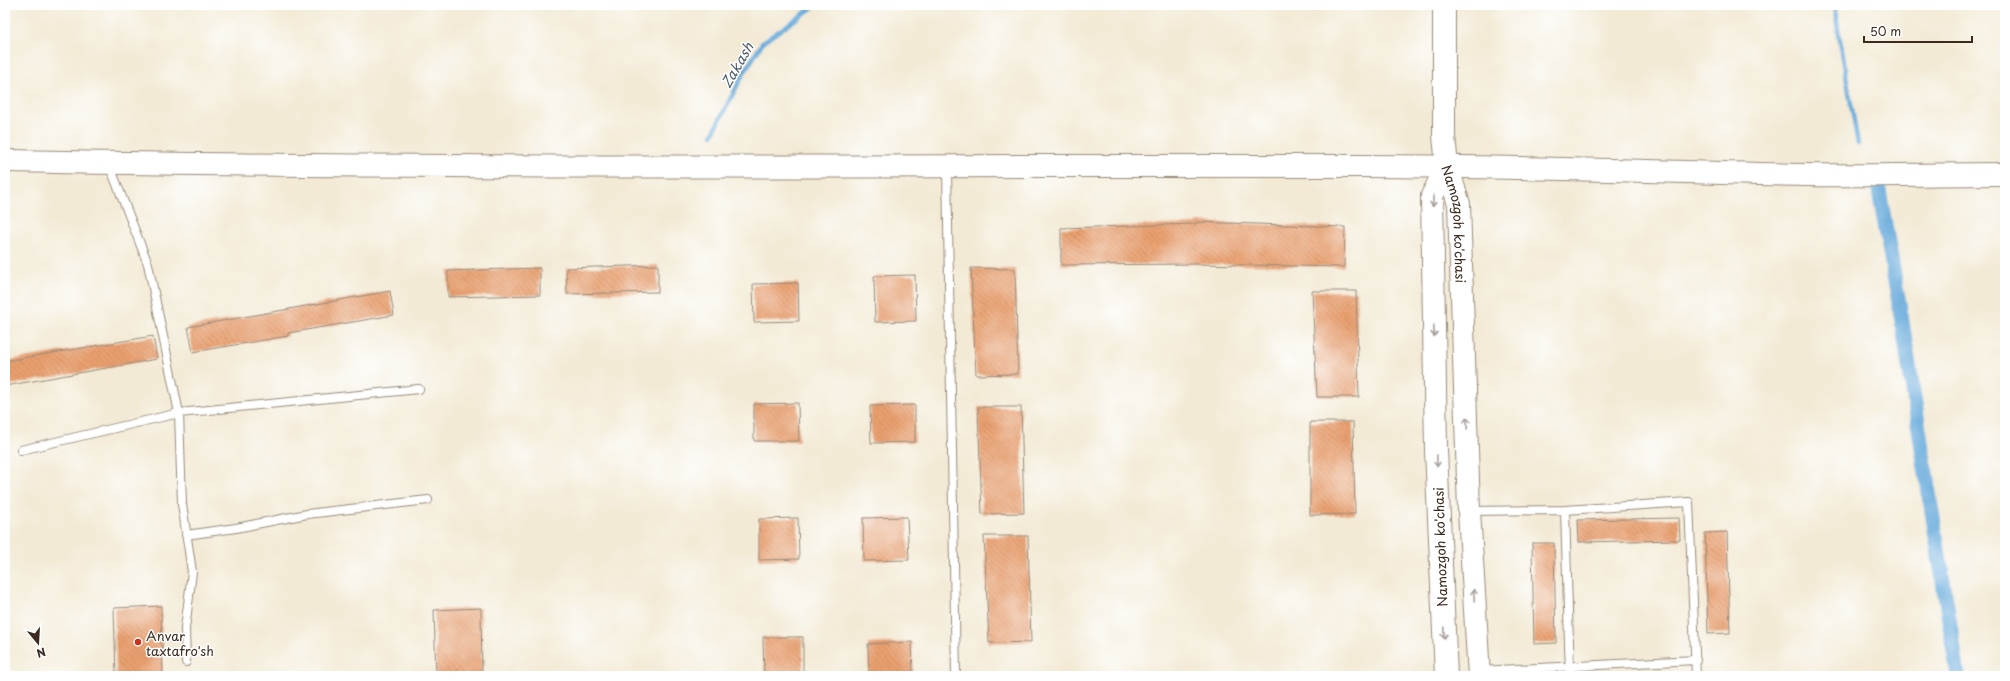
<svg xmlns="http://www.w3.org/2000/svg" width="2010" height="681" font-family="'Playpen Sans',sans-serif">
<defs>
<pattern id="building-back-hatch" width="6" height="6" patternUnits="userSpaceOnUse"><rect width="6" height="6" fill="#eaa06f"/><path d="M-1 5l2 2M0 0l6 6M5-1l2 2" fill="none" stroke="#bf835b"/></pattern>
</defs>
<rect width="100%" height="100%" fill="#fff"/>
<filter id="ink" filterUnits="userSpaceOnUse"><feTurbulence type="fractalNoise" baseFrequency=".025" numOctaves="2"/><feDisplacementMap in="SourceGraphic" scale="8" xChannelSelector="R" yChannelSelector="G"/><feConvolveMatrix kernelMatrix="1 2 1 2 8 2 1 2 1" color-interpolation-filters="sRGB"/></filter>
<filter id="wash" filterUnits="userSpaceOnUse"><feTurbulence type="fractalNoise" baseFrequency=".012" numOctaves="4" result="noise"/><feDisplacementMap in="SourceGraphic" scale="16" xChannelSelector="R" yChannelSelector="G"/><feGaussianBlur stdDeviation="0.9" result="paint"/><feColorMatrix in="noise" values="0 0 0 0 0 0 0 0 0 0 0 0 0 0 0 0 0 1.4 0 .05"/><feComposite in="paint" operator="in"/></filter>
<g filter="url(#wash)">
<rect width="100%" height="100%" fill="#f3ead5"/>
<g fill="none" stroke-linecap="round" stroke-linejoin="round">
<!-- stream -->
<path stroke="#65a9da" stroke-width="4.5" d="M1834,5L1858,144
M712,135L742,76L763,42L816,5"/>
<!-- canal -->
<path stroke="#65a9da" stroke-width="15" d="M1878,185L1900,309L1958,676"/>
</g>
<g id="blocks">
<!-- building -->
<path fill="url(#building-back-hatch)" d="M1196,222L1345,227L1344,267L1197,264L1061,265V228L1196,224Z
M658,265V292L567,294L566,268Z
M540,268V295L448,297V271Z
M971,268L1015,269L1018,374L976,375Z
M915,275L916,321L875,322L874,276Z
M798,283L799,321L754,322L753,284Z
M390,291L394,315L288,333V336L193,352L188,327Z
M1312,291H1356L1359,397H1317Z
M153,336L157,359L5,386V361Z
M798,403L799,441H754V404Z
M915,405V442L871,443L870,406Z
M978,407H1021L1024,513L982,514Z
M1310,422H1353L1355,514L1310,515Z
M907,517L909,560L864,561L863,518Z
M798,518L799,559L759,560V519Z
M1679,518L1680,540L1579,542L1578,520Z
M1727,532L1730,633L1708,634L1705,533Z
M984,536H1028L1031,642L989,643Z
M1532,543H1554L1556,643L1534,644Z
M161,606L163,676H116L114,608Z
M481,608L482,676H436L434,610Z
M763,637H803V676H764Z
M912,642L913,676H869L868,644Z"/>
</g>
</g>
<g filter="url(#ink)">
<use href="#blocks" fill-opacity="0" stroke="#978a7a" stroke-width="1"/>
<g fill="none" stroke-linecap="round" stroke-linejoin="round">
<defs>
<path id="service" d="M109,164L148,264L179,413L182,504L192,572L185,629L186,662
M947,168L956,676
M21,450L179,413L419,389
M1565,510L1689,502L1696,676
M1470,511L1565,510L1570,676
M186,535L236,528L307,514L428,500
M1479,671L1696,660"/>
<g id="secondary">
<path id="s1" d="M1444,5V136L1447,166L1459,204L1469,511L1479,676"/>
<path d="M5,161C457,170 910,165 1362,166C1509,166 1657,172 1804,175C1871,176 1938,174 2005,174"/>
<path d="M1446,676L1436,450L1432,196L1447,166"/>
</g>
</defs>
<!-- service casing -->
<use href="#service" stroke="#978a7a" stroke-width="10"/>
<!-- secondary casing -->
<use href="#secondary" stroke="#978a7a" stroke-width="24"/>
<!-- service -->
<use href="#service" stroke="#fff" stroke-width="8"/>
<!-- secondary -->
<use href="#secondary" stroke="#fff" stroke-width="22"/>
</g>
<!-- one-way arrows -->
<defs><path id="oneway-shaft" d="M-6 0H5M1.5-3L5.5 0L1.5 3" fill="none" stroke-width="1.6" stroke-linecap="round" stroke-linejoin="round"/></defs>
<g stroke="#a79f9a">
<use href="#oneway-shaft" transform="translate(1433 201) rotate(92)"/>
<use href="#oneway-shaft" transform="translate(1434 331) rotate(89)"/>
<use href="#oneway-shaft" transform="translate(1467 423) rotate(-92)"/>
<use href="#oneway-shaft" transform="translate(1437 461) rotate(88)"/>
<use href="#oneway-shaft" transform="translate(1474 595) rotate(-93)"/>
<use href="#oneway-shaft" transform="translate(1444 633) rotate(88)"/>
</g>
</g>
<!-- markers -->
<circle fill="#c8321e" stroke="#fff" stroke-width="1.5" cx="138" cy="642" r="4"/>
<g text-anchor="middle" dominant-baseline="central" stroke-width="3" stroke-linejoin="round" paint-order="stroke">
<!-- street labels -->
<g font-size="13" fill="#3b2a1e" stroke="#fff">
<text stroke="none"><textPath href="#s1" startOffset="220">Namozgoh ko'chasi</textPath></text>
<text transform="translate(1440 547) rotate(-92)">Namozgoh ko'chasi</text>
</g>
<!-- poi labels -->
<g font-size="13" fill="#3b2a1e" stroke="#fff" text-anchor="start">
<text x="146" y="635">Anvar<tspan x="146" dy="15">taxtafro'sh</tspan></text>
</g>
<!-- water labels -->
<g font-size="14" font-style="italic" fill="#4c5d69" stroke="#fff">
<text transform="translate(737 65) rotate(-60)">Zakash</text>
</g>
</g>
<!-- margin -->
<rect width="2010" height="681" fill="none" stroke="#fff" stroke-width="20"/>
<!-- north arrow -->
<g transform="translate(38 643) rotate(162)" stroke="#ffffff" stroke-width="3" paint-order="stroke">
<path d="M0-3L7 15L0 10L-7 15Z" fill="#3b2a1e"/>
<text y="-6" font-size="11" font-weight="bold" text-anchor="middle" fill="#3b2a1e">N</text>
</g>
<!-- scale -->
<path d="M1864 36v6h108v-6" fill="none" stroke="#3b2a1e" stroke-width="2"/>
<text x="1870" y="36" font-size="12" fill="#3b2a1e" stroke="#ffffff" stroke-width="3" paint-order="stroke">50 m</text>
</svg>
